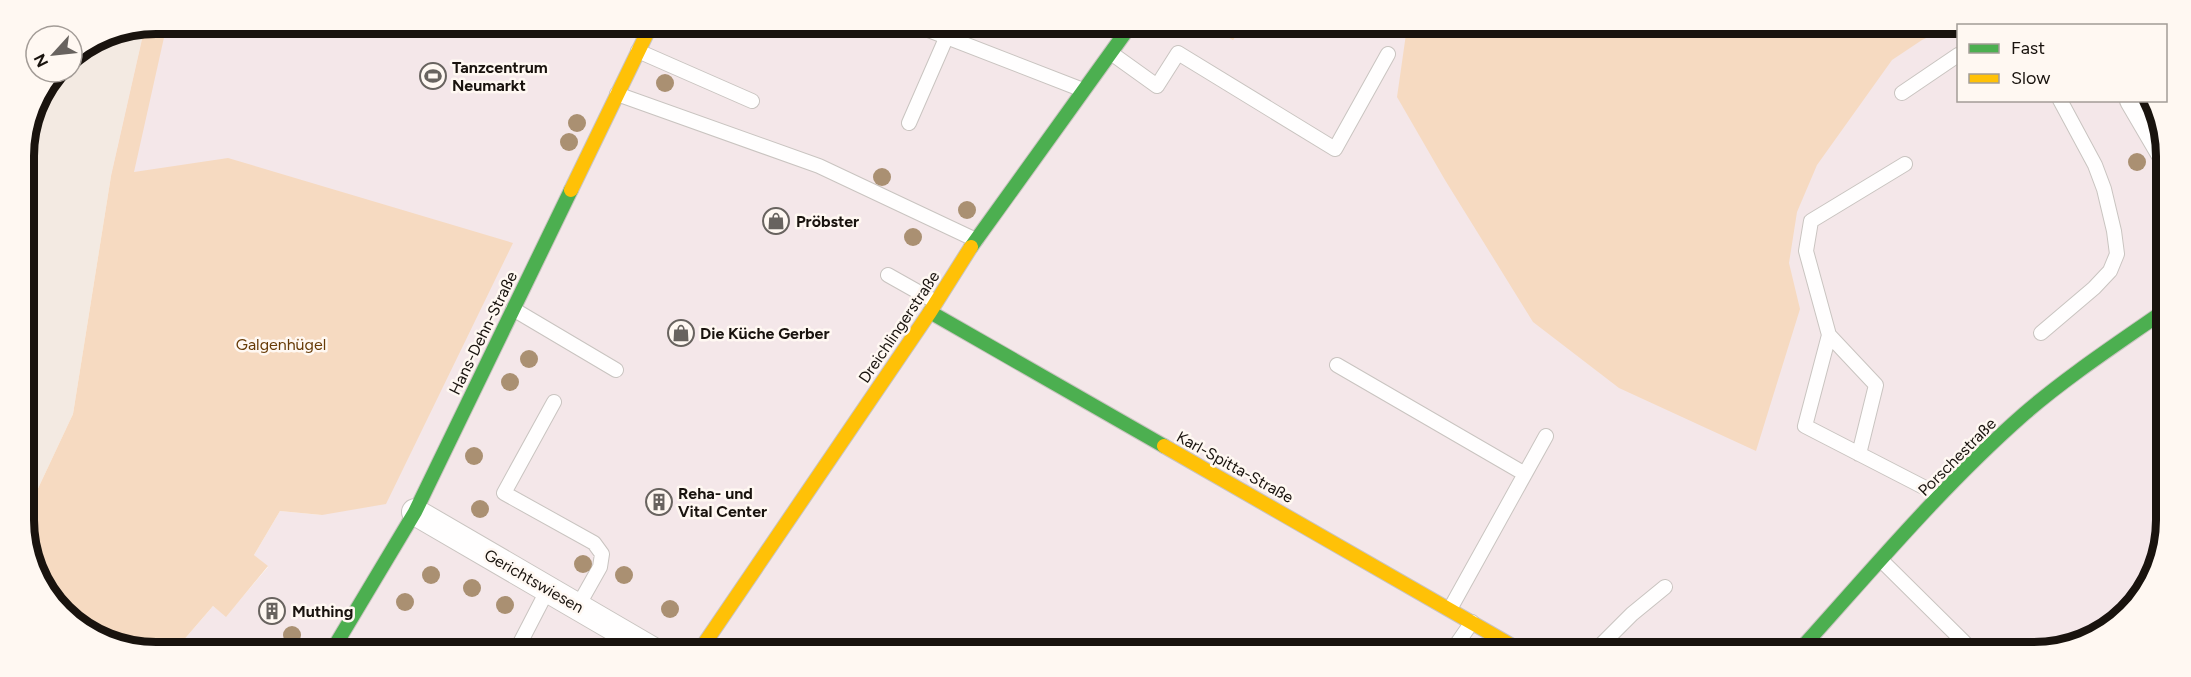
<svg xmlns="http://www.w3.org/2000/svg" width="2191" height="677" font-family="Figtree,sans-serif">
<rect width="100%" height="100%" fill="#fcf8f5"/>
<!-- built -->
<path fill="#f3eae2" d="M145,26L111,176L73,414L26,514L24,148L37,98L56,72H72V56L106,34Z"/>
<!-- industrial -->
<path fill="#f4e7e9" d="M156,24L1958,28V100L2148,101L2165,131L2163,555L2122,620L2043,653L176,649L213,606L226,616L268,567L254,555L280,511L322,515L111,176L145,26Z"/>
<!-- green -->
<path fill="#f6dac1" d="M156,24H167L134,172L228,158L513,243L386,504L322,515L280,511L254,555L268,566L226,617L213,606L176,649H122L107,639L76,613L73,618L57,608L26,546V514L73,414L111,176L145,26Z
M1208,26L1243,27L1233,40Z
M1407,27L1947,28L1922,40L1892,60L1817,165L1797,212L1789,263L1800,309L1756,451L1619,388L1533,322L1445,180L1397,97Z"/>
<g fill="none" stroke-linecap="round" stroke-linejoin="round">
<defs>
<path id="lane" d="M918,26L1083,90
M638,51L752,101
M1111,53L1157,86L1178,53L1335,149L1388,54
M1902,93L1958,55
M617,94L819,166L976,240
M909,123L947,36
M1905,164L1811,221L1806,251L1829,335L1805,426L1939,495
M888,275L936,302
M513,309L616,370
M2041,333L2094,288L2110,271L2117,254L2114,231L2104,189L2095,165L2060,100
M1829,335L1876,385L1859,454
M1337,365L1525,474
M554,402L504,493L594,543L602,554L600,567L578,606
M1882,561L1975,653
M1450,609L1546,436
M517,649L548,589
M1452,651L1472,622
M1594,652L1632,614L1665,587"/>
<path id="street" d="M2133,100L2164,153
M415,512L652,650"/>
<path id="fast" d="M971,247L1130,26
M930,312L1164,446
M333,649L415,512L571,190
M1798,652C1871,571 1942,486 2024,414C2068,376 2117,344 2164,311"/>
<path id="slow" d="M571,190L651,25
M1164,446L1523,652
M700,650L930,312L971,247"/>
</defs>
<!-- lane casing -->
<use href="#lane" stroke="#c9c4c0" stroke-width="16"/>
<!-- street casing -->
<use href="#street" stroke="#c9c4c0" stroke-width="28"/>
<!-- fast casing -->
<use href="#fast" stroke="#c9c4c0" stroke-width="16"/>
<!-- slow casing -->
<use href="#slow" stroke="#c9c4c0" stroke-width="16"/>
<!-- lane -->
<use href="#lane" stroke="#fffefe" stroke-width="14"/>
<!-- street -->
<use href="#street" stroke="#fffefe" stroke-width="26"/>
<!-- fast -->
<use href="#fast" stroke="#4caf50" stroke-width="14"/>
<!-- slow -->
<use href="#slow" stroke="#ffc107" stroke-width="14"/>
</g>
<!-- trees -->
<g fill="#aa9072">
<circle cx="665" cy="83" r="9"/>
<circle cx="577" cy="123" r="9"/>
<circle cx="569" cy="142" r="9"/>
<circle cx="2137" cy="162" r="9"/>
<circle cx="882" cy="177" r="9"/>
<circle cx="967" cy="210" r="9"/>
<circle cx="913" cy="237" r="9"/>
<circle cx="529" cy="359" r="9"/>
<circle cx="510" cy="382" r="9"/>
<circle cx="474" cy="456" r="9"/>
<circle cx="480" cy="509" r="9"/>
<circle cx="583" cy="564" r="9"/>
<circle cx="431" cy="575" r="9"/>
<circle cx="624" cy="575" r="9"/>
<circle cx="472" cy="588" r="9"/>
<circle cx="405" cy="602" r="9"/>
<circle cx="505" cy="605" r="9"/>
<circle cx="670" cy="609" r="9"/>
<circle cx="292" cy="635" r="9"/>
</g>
<!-- icons -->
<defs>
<symbol id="stadium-ring" viewBox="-11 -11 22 22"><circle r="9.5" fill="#fff8f2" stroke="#68635f" stroke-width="1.5"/><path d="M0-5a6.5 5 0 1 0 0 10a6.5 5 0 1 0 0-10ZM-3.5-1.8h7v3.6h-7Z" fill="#68635f"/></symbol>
<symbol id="shop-ring" viewBox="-11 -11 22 22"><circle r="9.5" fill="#fff8f2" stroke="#68635f" stroke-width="1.5"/><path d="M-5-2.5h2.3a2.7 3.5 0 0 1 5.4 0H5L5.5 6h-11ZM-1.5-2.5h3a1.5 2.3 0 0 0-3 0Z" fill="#68635f"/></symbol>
<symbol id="building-ring" viewBox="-11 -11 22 22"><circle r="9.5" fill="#fff8f2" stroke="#68635f" stroke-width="1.5"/><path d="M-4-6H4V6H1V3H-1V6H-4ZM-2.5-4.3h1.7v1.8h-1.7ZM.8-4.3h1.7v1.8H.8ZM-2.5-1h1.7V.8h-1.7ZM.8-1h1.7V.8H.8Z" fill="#68635f"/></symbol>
</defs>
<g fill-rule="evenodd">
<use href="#stadium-ring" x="418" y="61" width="30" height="30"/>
<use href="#shop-ring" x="761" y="206" width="30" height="30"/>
<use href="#shop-ring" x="666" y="318" width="30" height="30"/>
<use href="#building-ring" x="644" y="487" width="30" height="30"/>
<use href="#building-ring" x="257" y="596" width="30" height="30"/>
</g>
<g text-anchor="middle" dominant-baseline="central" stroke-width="5" stroke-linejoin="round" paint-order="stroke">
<!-- poi labels -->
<g font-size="16" font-weight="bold" fill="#19130e" stroke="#fff8f2" text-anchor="start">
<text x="452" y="67">Tanzcentrum<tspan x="452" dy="18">Neumarkt</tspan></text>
<text x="796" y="221">Pröbster</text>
<text x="700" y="333">Die Küche Gerber</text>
<text x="678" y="493">Reha- und<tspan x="678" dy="18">Vital Center</tspan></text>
<text x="292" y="611">Muthing</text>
</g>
<!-- street labels -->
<g font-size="16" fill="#19130e" stroke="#fff8f2">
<text transform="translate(899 327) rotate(-56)">Dreichlingerstraße</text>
<text transform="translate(483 333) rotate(-64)">Hans-Dehn-Straße</text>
<text transform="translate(1957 457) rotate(-45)">Porschestraße</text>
<text transform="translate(1235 467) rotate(29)">Karl-Spitta-Straße</text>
<text transform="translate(534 581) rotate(30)">Gerichtswiesen</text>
</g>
<!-- park labels -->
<g font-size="16" fill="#673b07" stroke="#fff8f2">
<text x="281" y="344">Galgenhügel</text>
</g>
</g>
<!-- crop -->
<path d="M0 0H2191V677H0ZM156 34H2034A122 122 0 0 1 2156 156V520A122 122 0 0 1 2034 642H156A122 122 0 0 1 34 520V156A122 122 0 0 1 156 34Z" fill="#fff8f2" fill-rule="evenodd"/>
<path fill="none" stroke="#19130e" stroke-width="8" d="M156 34H2034A122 122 0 0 1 2156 156V520A122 122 0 0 1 2034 642H156A122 122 0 0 1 34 520V156A122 122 0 0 1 156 34Z"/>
<!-- legend -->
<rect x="1957" y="24" width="210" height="78" fill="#fff8f2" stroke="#a39c97" stroke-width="1.5"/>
<rect x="1969" y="44" width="30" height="9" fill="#4caf50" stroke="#a39c97" stroke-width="1.5"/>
<text x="2011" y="54" font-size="18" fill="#19130e">Fast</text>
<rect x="1969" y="74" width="30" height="9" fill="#ffc107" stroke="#a39c97" stroke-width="1.5"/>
<text x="2011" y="84" font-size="18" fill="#19130e">Slow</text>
<!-- north arrow -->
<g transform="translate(54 54) rotate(243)"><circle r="28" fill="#fff8f2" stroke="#a39c97" stroke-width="1.5"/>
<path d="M0-4.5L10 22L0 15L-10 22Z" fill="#68635f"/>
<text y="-9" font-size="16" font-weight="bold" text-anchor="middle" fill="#19130e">N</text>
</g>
</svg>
